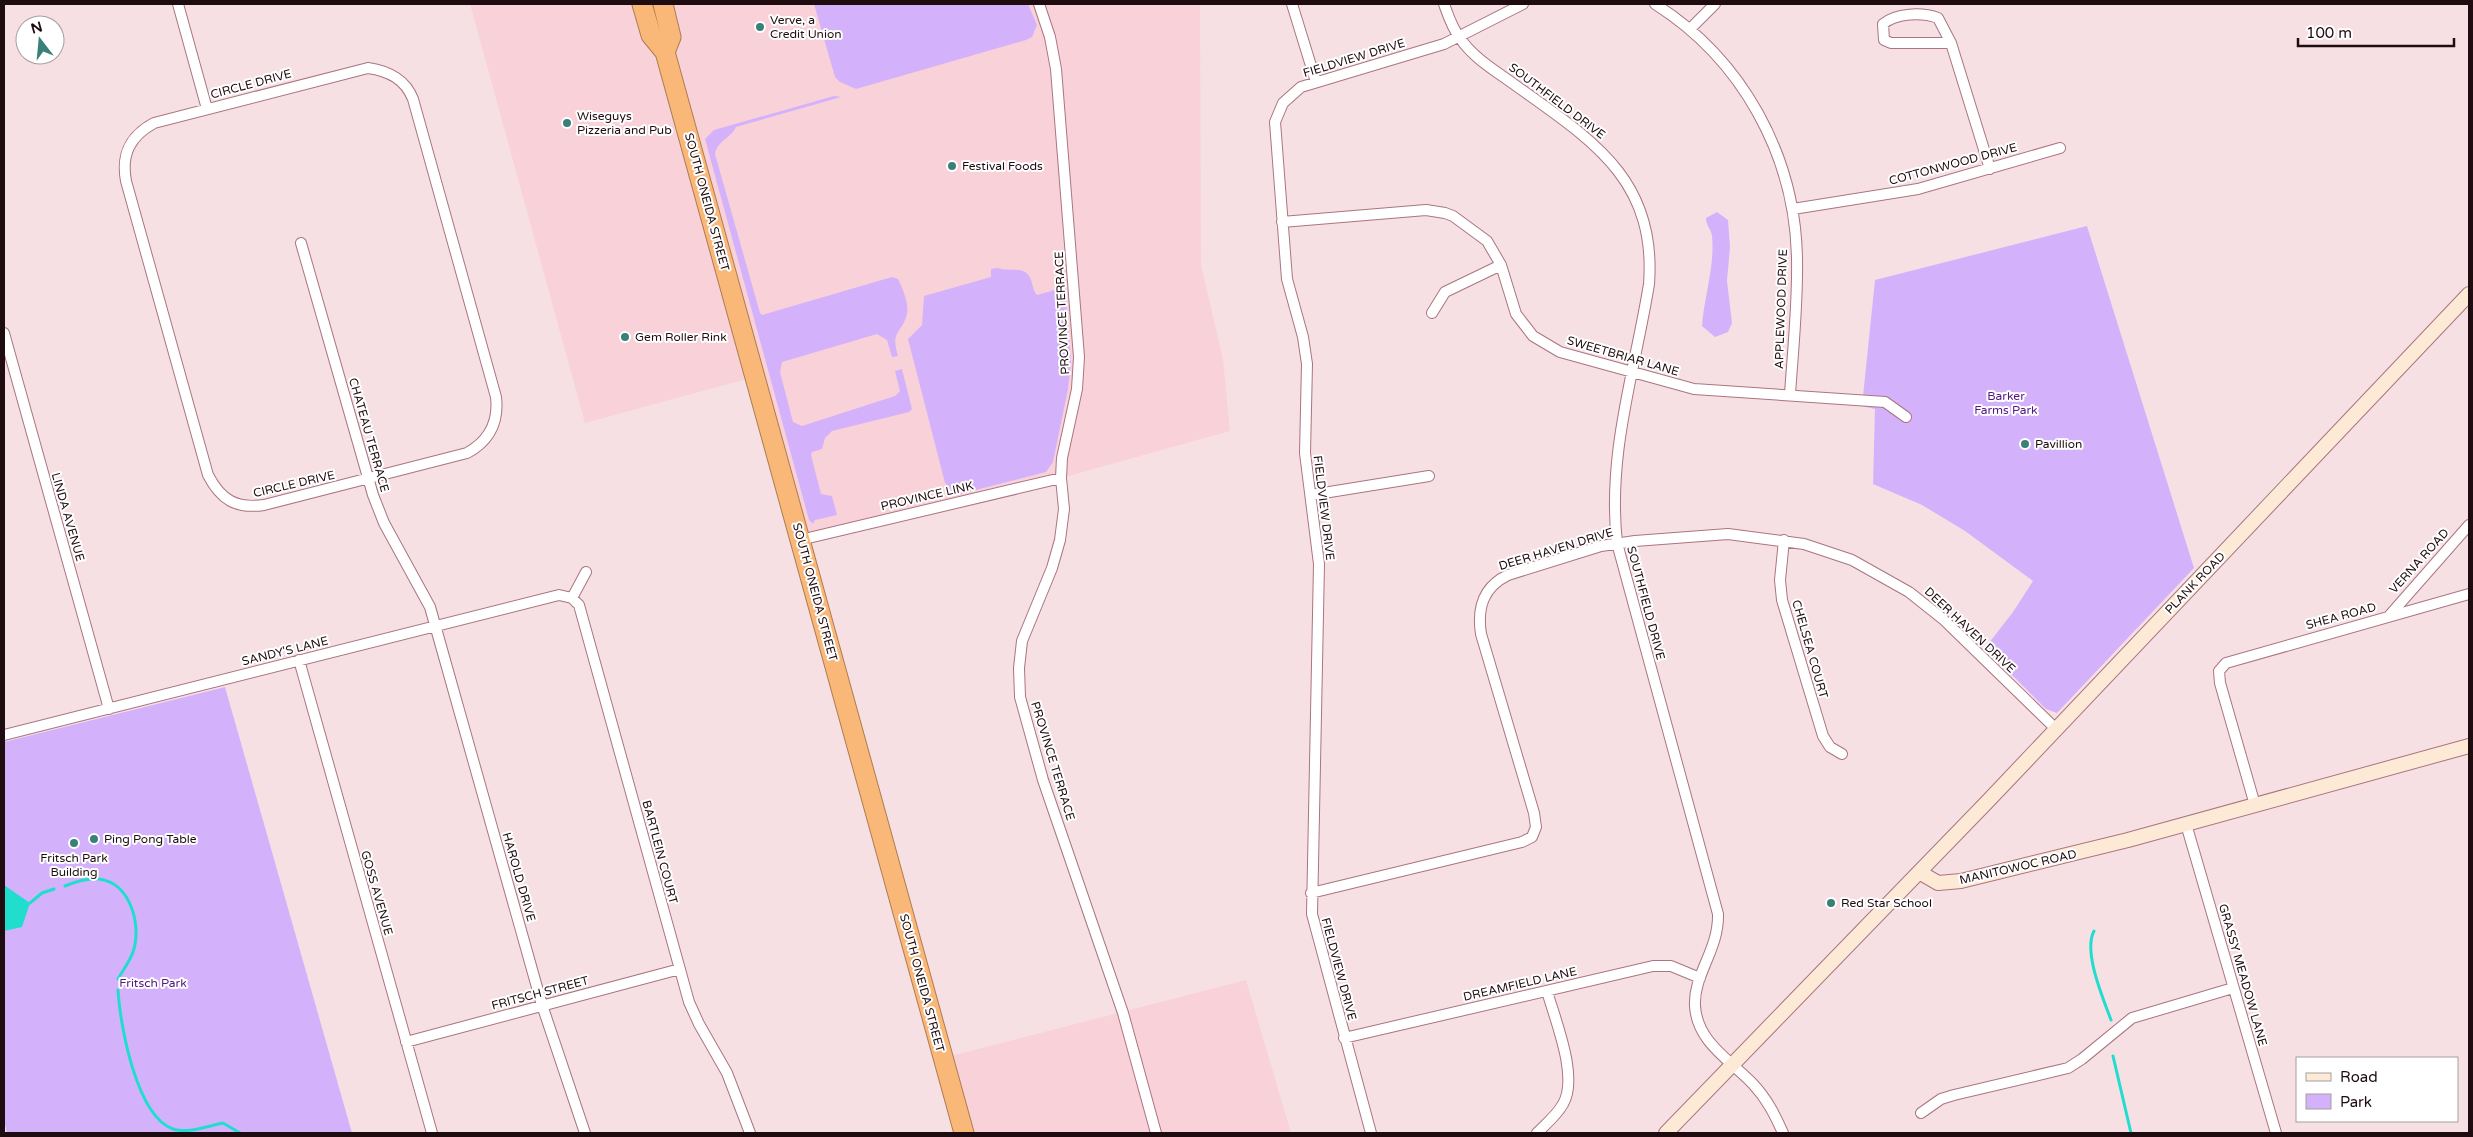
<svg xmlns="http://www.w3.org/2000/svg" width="2473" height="1137" font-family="'Varela Round',sans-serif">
<rect width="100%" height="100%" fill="#f7e0e4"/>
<!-- built -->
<path fill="#f9d1d9" d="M470,4H1200L1201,265L1223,359L1230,431L1061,478L800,540L754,377L585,423Z
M1246,980L1291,1133H964L943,1058Z"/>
<!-- green -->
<path fill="#d4b2fb" d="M814,4H1028L1037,25L1032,37L1026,40L856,89L840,82L835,77Z
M834,96L841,97L736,127C730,139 718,140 715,154L760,313L762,315L892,277L898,279C903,289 909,304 907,314C902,334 890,330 898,356L892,357L887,340L877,334L782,362L780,372L793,422L802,426L895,396L900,391L895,371L902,369L912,409L909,412L832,431L825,438L822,449L812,452L811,455L821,494L832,496L837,515L815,520L813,524L809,520L705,139L714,130Z
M1717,212L1728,220L1730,247L1727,281L1732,323L1728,332L1715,337L1702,326C1704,297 1715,266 1712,236C1711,229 1706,226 1706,218Z
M2087,226L2194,568L2057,713L2046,709L1985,648L2013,612L2033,581L1965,531L1922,505L1873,484L1875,409L1862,406L1875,280Z
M998,268C1008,272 1023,266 1029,276C1033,281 1032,290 1037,295L1062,288L1065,290L1071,361L1068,389L1053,462L1046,472L956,495L945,483L908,339L922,325L924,296L991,277V269Z
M225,687L352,1133H7L4,1121V742Z"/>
<!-- water -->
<path fill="#20ddce" d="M4,885L30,903L22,927L4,931Z"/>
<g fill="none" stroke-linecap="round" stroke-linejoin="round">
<!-- stream -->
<path stroke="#20ddce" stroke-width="3" d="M65,886C75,882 88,878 99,879C131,883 142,926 133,952C130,961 123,970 118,979
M30,903L42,893L54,889
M2094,931C2083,952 2103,998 2111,1020
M118,990C120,1024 136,1116 173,1129C188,1134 208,1126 223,1123L240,1133
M2113,1056L2131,1133"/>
<defs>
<path id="street" d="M178,4L207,109
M1039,4L1050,37L1056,69L1079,357L1077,389L1062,458L1061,478L1064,509L1060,540L1052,568L1022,641L1019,668L1020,697L1043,780L1123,1013L1156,1133
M1292,4L1316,82
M1444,4C1448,15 1452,28 1460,38C1473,58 1496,71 1515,85C1590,139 1657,178 1649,284C1635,371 1607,453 1617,543L1718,914C1719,950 1693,975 1695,1006C1697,1042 1730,1060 1753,1084C1767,1099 1775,1115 1783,1133
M1655,4C1742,59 1795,155 1797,258C1798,303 1793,349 1790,394
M1690,29L1715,4
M1951,43H1891L1884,40L1883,24C1896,13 1922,12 1938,18L1951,43L1990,169
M368,68C389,71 405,79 413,99L496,397C499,423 489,441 467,453L264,505C236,509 221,500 208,475L126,181C121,154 130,136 154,123Z
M1793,209L1918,189L2060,148
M1282,222L1426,210L1445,213L1453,216L1487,241L1501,265L1516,314L1533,336L1560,352L1694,389L1885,402L1906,417
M301,243L373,495L384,523L430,607L542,1005L585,1133
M1432,313L1445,292L1501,265
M4,333L109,709
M1311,495L1429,476
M800,540L1061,478
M1784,540L1780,580L1782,600L1823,736L1830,747L1842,754
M572,598L586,572
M2389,616L2469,525
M299,660L432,1133
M4,735L559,595L572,598L579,605L689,1002L699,1024L727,1073L750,1133
M2255,805L2220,683L2219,671L2226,663L2469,594
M2186,824L2276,1133
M1311,893L1522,842L1532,837L1536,827L1534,813L1481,634C1477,608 1483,587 1508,575L1601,546L1635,541L1728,534L1804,544L1852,560L1909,592L1943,619L2056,729
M1344,1038L1653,966H1671L1700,978
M406,1042L680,969
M1921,1113L1941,1099L1954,1095L2068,1068L2082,1059L2132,1018L2233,988
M1371,1133L1312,914L1319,564L1305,453L1307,364L1303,337L1287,279L1275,122L1283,103L1301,87L1444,44L1523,4
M1537,1133C1546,1124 1557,1115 1563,1104C1579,1077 1555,1020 1547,991"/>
<path id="secondary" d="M1919,872L1938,883L1961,881L2128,840L2469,746
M1666,1133L1988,801L2469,294"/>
<path id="highway" d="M642,4L651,35L665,52L964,1133
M663,4L671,37L665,52"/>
</defs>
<!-- street casing -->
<use href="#street" stroke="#a97580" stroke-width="12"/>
<!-- secondary casing -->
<use href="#secondary" stroke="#a97580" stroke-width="16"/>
<!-- highway casing -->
<use href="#highway" stroke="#ad7c53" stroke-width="21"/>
<!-- street -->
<use href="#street" stroke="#fff" stroke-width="10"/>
<!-- secondary -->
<use href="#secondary" stroke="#fdead6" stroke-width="14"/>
<!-- highway -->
<use href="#highway" stroke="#f9b877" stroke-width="19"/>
</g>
<!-- markers -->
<g fill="#398078" stroke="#fff" stroke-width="2">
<circle cx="760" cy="27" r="5"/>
<circle cx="567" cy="123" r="5"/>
<circle cx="952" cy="166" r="5"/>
<circle cx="625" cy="337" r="5"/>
<circle cx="2025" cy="444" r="5"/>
<circle cx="94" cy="839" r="5"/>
<circle cx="74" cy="843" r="5"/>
<circle cx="1831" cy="903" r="5"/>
</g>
<g text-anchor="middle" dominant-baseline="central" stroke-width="4" stroke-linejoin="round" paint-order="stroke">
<!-- poi labels -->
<g font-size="12" fill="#1f0c10" stroke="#fff" text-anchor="start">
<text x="770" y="20">Verve, a<tspan x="770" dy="14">Credit Union</tspan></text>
<text x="577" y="116">Wiseguys<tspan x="577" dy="14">Pizzeria and Pub</tspan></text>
<text x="962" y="166">Festival Foods</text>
<text x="635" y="337">Gem Roller Rink</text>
<text x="2035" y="444">Pavillion</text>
<text x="104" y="839">Ping Pong Table</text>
<text x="74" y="858" text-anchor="middle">Fritsch Park<tspan x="74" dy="14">Building</tspan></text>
<text x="1841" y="903">Red Star School</text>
</g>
<!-- street labels -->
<g font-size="12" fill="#1f0c10" stroke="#fff">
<text transform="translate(1354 58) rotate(-17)">FIELDVIEW DRIVE</text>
<text transform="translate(251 84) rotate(-15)">CIRCLE DRIVE</text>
<text transform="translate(1557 101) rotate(37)">SOUTHFIELD DRIVE</text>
<text transform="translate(1953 164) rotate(-15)">COTTONWOOD DRIVE</text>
<text transform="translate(707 202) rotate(75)">SOUTH ONEIDA STREET</text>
<text transform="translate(1781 309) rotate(-88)">APPLEWOOD DRIVE</text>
<text transform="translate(1062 313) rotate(-93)">PROVINCE TERRACE</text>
<text transform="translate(1623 356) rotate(16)">SWEETBRIAR LANE</text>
<text transform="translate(369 435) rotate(74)">CHATEAU TERRACE</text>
<text transform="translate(294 484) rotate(-13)">CIRCLE DRIVE</text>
<text transform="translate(927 496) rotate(-13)">PROVINCE LINK</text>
<text transform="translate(1324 508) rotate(83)">FIELDVIEW DRIVE</text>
<text transform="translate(68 517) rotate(74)">LINDA AVENUE</text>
<text transform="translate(1556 549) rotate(-17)">DEER HAVEN DRIVE</text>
<text transform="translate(2419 561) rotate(-48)">VERNA ROAD</text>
<text transform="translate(2195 583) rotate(-46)">PLANK ROAD</text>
<text transform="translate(815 592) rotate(75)">SOUTH ONEIDA STREET</text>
<text transform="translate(1646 603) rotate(75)">SOUTHFIELD DRIVE</text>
<text transform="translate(2341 616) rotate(-15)">SHEA ROAD</text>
<text transform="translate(1970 630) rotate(43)">DEER HAVEN DRIVE</text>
<text transform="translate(1810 649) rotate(74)">CHELSEA COURT</text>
<text transform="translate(285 651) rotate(-14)">SANDY'S LANE</text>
<text transform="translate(1053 761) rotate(73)">PROVINCE TERRACE</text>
<text transform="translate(660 852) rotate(75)">BARTLEIN COURT</text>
<text transform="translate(2018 867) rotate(-13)">MANITOWOC ROAD</text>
<text transform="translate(519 877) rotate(74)">HAROLD DRIVE</text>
<text transform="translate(377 893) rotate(74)">GOSS AVENUE</text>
<text transform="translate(1339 969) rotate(75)">FIELDVIEW DRIVE</text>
<text transform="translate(2243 975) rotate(74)">GRASSY MEADOW LANE</text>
<text transform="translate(922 983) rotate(75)">SOUTH ONEIDA STREET</text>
<text transform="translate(1520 984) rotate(-13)">DREAMFIELD LANE</text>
<text transform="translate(540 993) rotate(-15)">FRITSCH STREET</text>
</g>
<!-- park labels -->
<g font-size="12" fill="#551583" stroke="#fff">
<text x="2006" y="396">Barker<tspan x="2006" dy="14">Farms Park</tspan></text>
<text x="153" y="983">Fritsch Park</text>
</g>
</g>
<!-- border -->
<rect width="2473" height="1137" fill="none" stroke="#1f0c10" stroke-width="10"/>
<!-- legend -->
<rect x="2296" y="1057" width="162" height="65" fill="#ffffff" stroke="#a59e9f"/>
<rect x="2306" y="1073" width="25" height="8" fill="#fdead6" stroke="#a59e9f"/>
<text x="2340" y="1082" font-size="15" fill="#1f0c10">Road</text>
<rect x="2306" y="1094" width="25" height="15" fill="#d4b2fb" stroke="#a59e9f"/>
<text x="2340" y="1107" font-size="15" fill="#1f0c10">Park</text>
<!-- north arrow -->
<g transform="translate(40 40) rotate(344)"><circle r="24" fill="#ffffff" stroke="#a59e9f"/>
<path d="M0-4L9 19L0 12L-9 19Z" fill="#398078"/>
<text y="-8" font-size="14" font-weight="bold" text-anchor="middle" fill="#1f0c10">N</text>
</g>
<!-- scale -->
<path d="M2298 38v8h156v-8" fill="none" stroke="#1f0c10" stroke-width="2.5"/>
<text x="2306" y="38" font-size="15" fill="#1f0c10" stroke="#ffffff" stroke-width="4" paint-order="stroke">100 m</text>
</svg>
